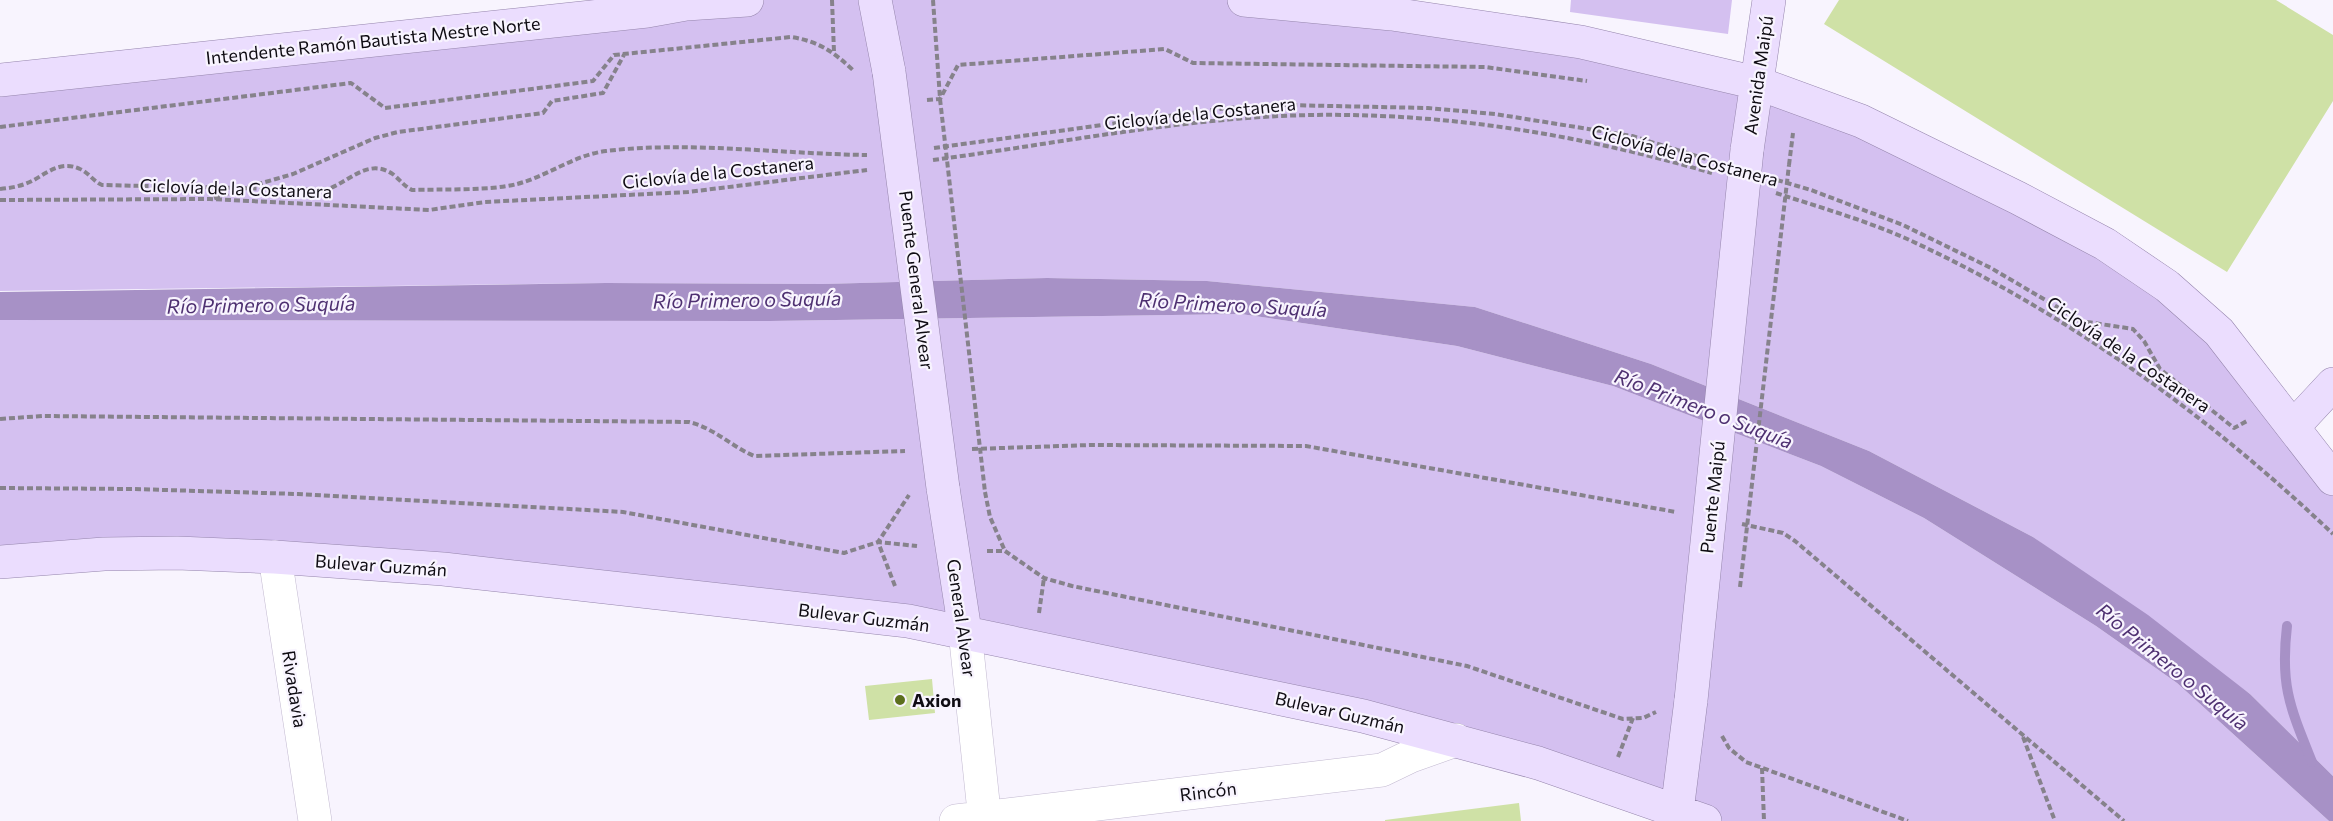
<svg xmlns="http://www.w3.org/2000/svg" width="2333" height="821" font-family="Commissioner,sans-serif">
<rect width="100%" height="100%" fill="#f8f4fe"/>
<!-- green -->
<path fill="#d4c0f0" d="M747,0H1244L1757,83L2167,286L2333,479V776L2250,694L2033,537L1869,451L1651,364L1475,307L1207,281L1047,278L823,284L606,283L0,291V80Z
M1571,0H1732L1728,34L1570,12Z
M1241,314L1457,346L1613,386L1821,466L1924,518L2096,626L2177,683L2329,821H1705L1291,700L589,586L0,562V320L770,321Z"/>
<!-- water -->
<path fill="#a791c6" d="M1047,278L1207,281L1475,307L1651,364L1869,451L2033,537L2148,615L2250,694L2333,776V821H2329L2177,683L2096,626L1924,518L1821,466L1613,386L1457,346L1241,314L770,321L0,320V292L606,283L823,284Z"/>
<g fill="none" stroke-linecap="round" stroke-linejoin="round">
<!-- stream -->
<path stroke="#a791c6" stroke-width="10" d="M2287,626C2280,686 2290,707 2312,762"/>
</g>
<!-- building -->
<path fill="#cfe1a6" d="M1839,0H2276L2333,35V101L2227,272L1824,24Z
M932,679L935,713L869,720L865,686Z
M1519,803L1521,821H1385V820Z"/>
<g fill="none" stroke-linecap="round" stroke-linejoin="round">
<defs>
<path id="minor" d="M275,557L315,821
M965,631L985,821
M956,821L1382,770L1411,756L1456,740"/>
<path id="major" d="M875,0L889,72
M1244,0L1392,14L1581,42L1757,83L1861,121L2018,198L2105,244L2167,286L2219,332L2333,479
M0,80L647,11L686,4L747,0
M1747,150L1769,0
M2294,426L2333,384
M943,488L965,631
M0,562L104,554L177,553L275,557L443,569L908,621L1363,716L1538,763L1705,821
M1673,821L1677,811L1691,700"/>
</defs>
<!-- minor casing -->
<use href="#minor" stroke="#c2b9d0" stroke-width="34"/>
<!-- major casing -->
<use href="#major" stroke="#9585ac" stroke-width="34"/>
<!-- path -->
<path stroke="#86828b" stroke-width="4" stroke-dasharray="6 3" stroke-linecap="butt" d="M832,0L834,52
M933,0L940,98
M927,100L940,99L958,65L1165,49L1193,63L1485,67L1587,81
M0,127L351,83L385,108L593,81L614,55L791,37C818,41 834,52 854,71
M934,148L1227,108L1282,105L1428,108L1495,114L1632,136L1713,161
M933,160C1038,146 1142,126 1247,118C1405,106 1561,129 1712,173
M1789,165L1793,133
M1777,180L1811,190L1903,225L1991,268L2081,321L2133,329L2144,341L2160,369L2234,428L2247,421
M248,187L293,174L375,138L398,132L543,113L552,101L603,93L625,53
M0,189C11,188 22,186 32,181C47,173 61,160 80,169C88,172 93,181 102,185L325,190C349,183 368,156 394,175C401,181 404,186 412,190C440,189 491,191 517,184C548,176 574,155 606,151C688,141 783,154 867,155
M1776,193C1819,207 1864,220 1905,238C2063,310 2208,415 2333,534
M214,198L241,189
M0,200L210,199L429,210L485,202L688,192L867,170
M0,419L42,416L689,422C714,428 731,446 754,456L905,451
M972,449L1091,445L1306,446L1676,512
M0,488L133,489L298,494L623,512L844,553L878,542L917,546
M985,492L990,517L1005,551
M1742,524L1783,533L1795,541L2124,821
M987,551H1005L1044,578L1072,586L1467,666L1623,719L1643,718L1656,712
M895,586L878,542L909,495
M1039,613L1044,578
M1722,736L1729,748L1746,762L1908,821
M2023,737L2055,821
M1618,757L1633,718
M1762,768L1764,821"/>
<!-- minor -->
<use href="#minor" stroke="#fff" stroke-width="33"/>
<!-- major -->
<use href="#major" stroke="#ebddfe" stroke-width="33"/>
<defs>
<path id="major-bridge" d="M889,72L943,488
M1691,700L1747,150"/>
</defs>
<!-- major-bridge casing -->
<use href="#major-bridge" stroke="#9585ac" stroke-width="34" stroke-linecap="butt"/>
<!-- path-bridge -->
<path stroke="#86828b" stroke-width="4" stroke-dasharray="6 3" stroke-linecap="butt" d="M940,99L985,492
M1740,587L1789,165"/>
<!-- major-bridge -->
<use href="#major-bridge" stroke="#ebddfe" stroke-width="33"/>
</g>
<!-- markers -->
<circle fill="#5c6f1d" stroke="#f8f4fe" stroke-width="2" cx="900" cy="700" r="6"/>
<g text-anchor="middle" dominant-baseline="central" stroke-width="4.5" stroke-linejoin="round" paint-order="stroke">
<!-- street labels -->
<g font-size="18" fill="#0f0c13" stroke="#f8f4fe">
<text transform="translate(373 40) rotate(-6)">Intendente Ramón Bautista Mestre Norte</text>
<text transform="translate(1758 75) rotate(-82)">Avenida Maipú</text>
<text transform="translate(1200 113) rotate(-6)">Ciclovía de la Costanera</text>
<text transform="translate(1685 155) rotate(15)">Ciclovía de la Costanera</text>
<text transform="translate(718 172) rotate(-6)">Ciclovía de la Costanera</text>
<text transform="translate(236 188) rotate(2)">Ciclovía de la Costanera</text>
<text transform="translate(917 280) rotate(83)">Puente General Alvear</text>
<text transform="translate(2129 354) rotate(34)">Ciclovía de la Costanera</text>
<text transform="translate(1712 497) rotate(-84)">Puente Maipú</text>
<text transform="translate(381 565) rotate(4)">Bulevar Guzmán</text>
<text transform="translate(864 617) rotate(7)">Bulevar Guzmán</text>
<text transform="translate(962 618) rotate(82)">General Alvear</text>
<text transform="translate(295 689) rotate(81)">Rivadavia</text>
<text transform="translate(1340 712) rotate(13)">Bulevar Guzmán</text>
<text transform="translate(1208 791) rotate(-7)">Rincón</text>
</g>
<!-- poi labels -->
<g font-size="18" font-weight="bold" fill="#0f0c13" stroke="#f8f4fe" text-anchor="start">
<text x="912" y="700">Axion</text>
</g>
<!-- water labels -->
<g font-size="20" font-style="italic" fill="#4e3071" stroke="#f8f4fe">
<text transform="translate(747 299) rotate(-1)">Río Primero o Suquía</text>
<text transform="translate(261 304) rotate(-1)">Río Primero o Suquía</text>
<text transform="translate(1233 304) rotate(3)">Río Primero o Suquía</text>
<text transform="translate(1704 408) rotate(21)">Río Primero o Suquía</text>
<text transform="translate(2173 666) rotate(39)">Río Primero o Suquía</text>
</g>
</g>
</svg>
